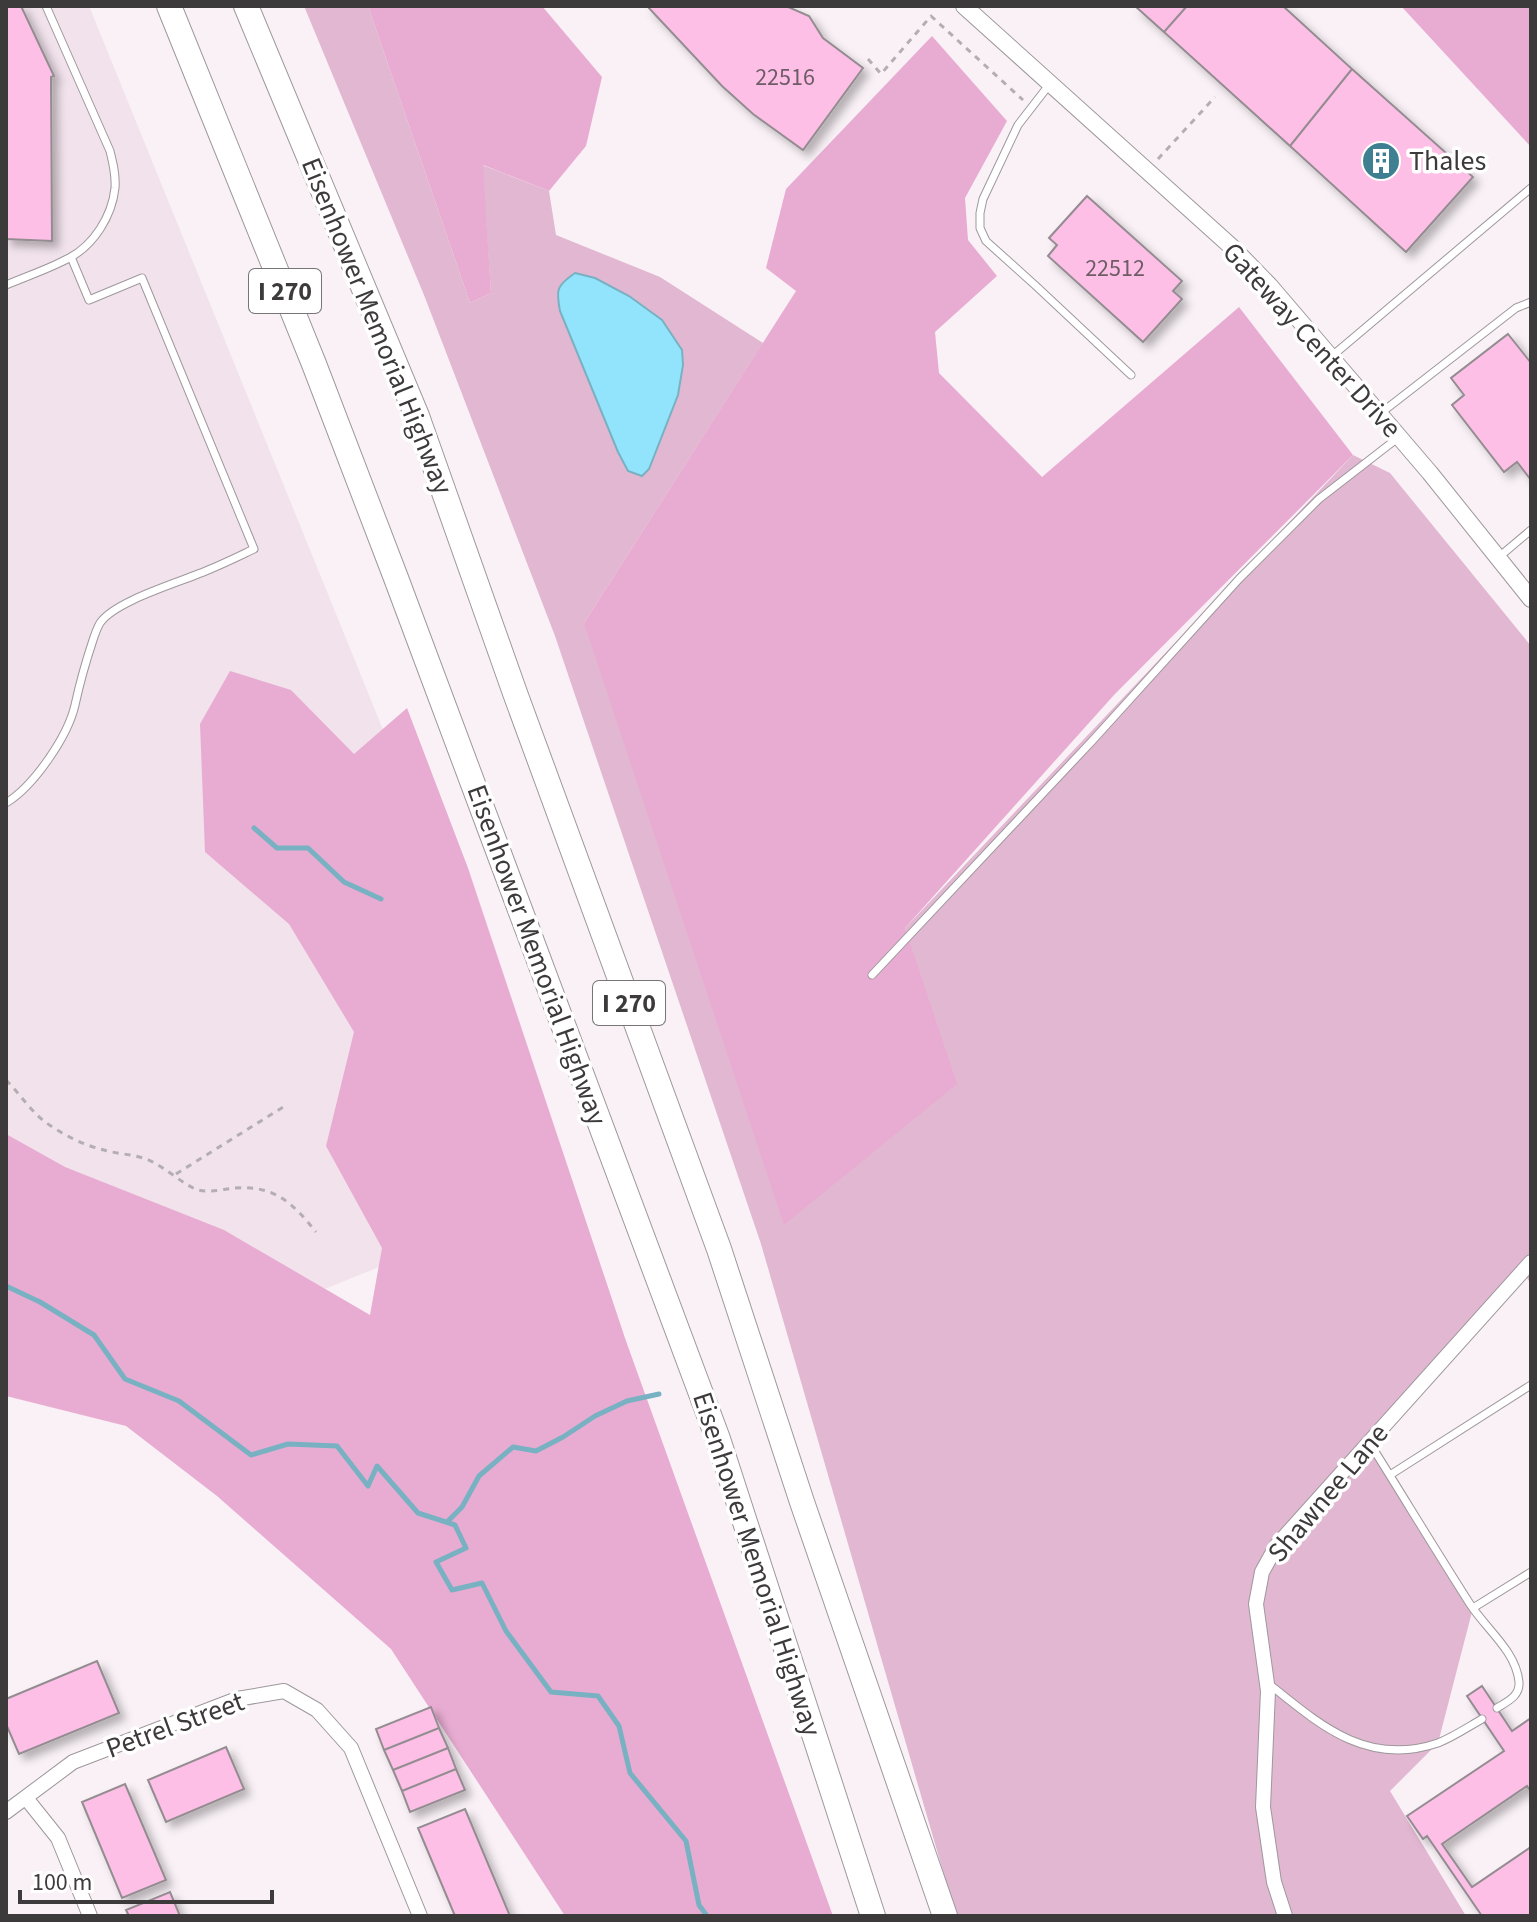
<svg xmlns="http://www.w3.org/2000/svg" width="1537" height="1922" font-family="'Source Sans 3',sans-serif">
<defs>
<filter id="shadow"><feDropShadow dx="6" dy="6" stdDeviation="4" flood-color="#0004"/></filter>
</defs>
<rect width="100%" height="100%" fill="#f9f1f6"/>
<!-- built -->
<path fill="#f1e2eb" d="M6,6H89L570,1190L265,1313L6,1175Z"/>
<!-- green -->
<path fill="#e2b7d1" d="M304,6H368L470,303L491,293L482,165L549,191L556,235L660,277L763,343L584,623L911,948L905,928L1353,455L1390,473L1531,646V1284L1523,1272L1369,1442L1473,1608L1438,1743L1390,1791L1466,1916H956L761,1244L555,636L424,295Z"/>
<!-- forest -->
<path fill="#e8acd2" d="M368,6H542L602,77L586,146L549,191L483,165L491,293L470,303Z
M1401,6H1531V147Z
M932,36L1007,121L965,198L968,240L997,276L935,332L939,373L1042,477L1239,307L1353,455L1114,695L905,928L957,1084L784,1225L584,623L796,291L766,268L786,189Z
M230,671L291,690L354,754L407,708L468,868L626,1341L833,1916H565L391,1649L217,1496L126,1426L6,1396V1134L65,1167L224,1230L370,1315L382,1248L326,1146L354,1032L289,924L205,852L200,724Z"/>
<!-- water -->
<path fill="#92e4fc" stroke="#78b1c2" stroke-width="2" d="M575,273L595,278L629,296L662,320L682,350L683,365L678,395L649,469L642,476L628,471L618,452L560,311C556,290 556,286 575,273Z"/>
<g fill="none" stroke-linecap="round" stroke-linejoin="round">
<!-- stream -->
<path stroke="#78b1c2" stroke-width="5" d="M254,828L277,848H308L344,882L381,899
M6,1286L40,1302L94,1335L125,1379L179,1401L251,1455L288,1444L337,1446L368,1486L377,1466L418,1513L455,1525L466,1548L436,1562L452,1590L482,1583L506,1631L551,1692L598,1696L619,1726L630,1773L686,1841L699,1905L707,1916
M447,1522L462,1507L479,1476L513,1447L536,1451L563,1437L595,1416L627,1401L659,1394"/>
</g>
<!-- building -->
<path fill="#fdbfe6" stroke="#938c90" stroke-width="2" filter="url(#shadow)" d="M6,6H21L54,76L51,77L52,241L6,239Z
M647,6H786L809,16L823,38L863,68L803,150L753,114L722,86Z
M1135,6H1187L1164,32Z
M1187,6H1283L1352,69L1290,146L1164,32Z
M1352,69L1473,177L1406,252L1290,146Z
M1087,196L1182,281L1173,291L1182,299L1143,342L1048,256L1057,245L1049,238Z
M1508,334L1531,363V480L1517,462L1504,472L1452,405L1464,395L1451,378Z
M97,1661L119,1713L19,1754L6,1724V1699Z
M1482,1686L1512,1731L1531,1718V1792L1527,1786L1442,1844L1472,1887L1531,1847V1916H1482L1427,1836L1423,1839L1407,1816L1504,1751L1467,1696Z
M431,1707L439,1728L384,1750L376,1729Z
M439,1728L448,1748L393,1770L384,1750Z
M226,1747L244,1789L166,1822L148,1780Z
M448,1748L456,1769L402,1791L393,1770Z
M456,1769L465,1790L410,1812L402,1791Z
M125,1784L166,1880L122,1898L82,1802Z
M465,1809L510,1916H455L418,1828Z
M170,1892L180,1916H129L126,1910Z"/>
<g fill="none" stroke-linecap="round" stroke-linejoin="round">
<defs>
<path id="service" d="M1049,85L1018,125L983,199L980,213V228L986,241L1036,286L1131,375
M6,285C27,276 49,269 69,258C94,245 112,216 115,188C116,175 113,163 110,151L46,6
M1332,356L1531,188
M1381,413L1516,308L1531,302
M1499,557L1531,530
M6,803C34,786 68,736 75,705C80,682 86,661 93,640C95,634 97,628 100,623C114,602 174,584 198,574C217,567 235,558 254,549L142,278L89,300L71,257
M872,975L1093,740L1239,579L1319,499L1399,437
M1369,1442C1403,1496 1436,1551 1470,1604C1486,1629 1516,1651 1519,1682C1520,1696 1508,1701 1497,1708
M1390,1475L1531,1385
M1473,1608L1531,1572
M1269,1684C1320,1725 1367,1767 1438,1743C1453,1737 1468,1727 1482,1719"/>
<path id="minor" d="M26,1798L58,1838L90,1916
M6,1812L73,1762L237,1699L284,1691L317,1710L351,1748L420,1916
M1285,1916L1274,1882L1263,1807L1268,1691L1256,1604L1262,1572L1277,1545L1531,1262"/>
<path id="tertiary" d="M964,6L1234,249L1270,286L1430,473L1531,599"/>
<path id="motorway" d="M169,6L314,364L396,578L718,1439L873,1916
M246,6L417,416L515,693L719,1249L802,1502L945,1916"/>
</defs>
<!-- service casing -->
<use href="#service" stroke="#9e989c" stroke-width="9"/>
<!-- minor casing -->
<use href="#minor" stroke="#9e989c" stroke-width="16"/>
<!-- tertiary casing -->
<use href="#tertiary" stroke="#9e989c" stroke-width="18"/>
<!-- motorway casing -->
<use href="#motorway" stroke="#9e989c" stroke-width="26"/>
<!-- path -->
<path stroke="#b4aeb2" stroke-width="3" stroke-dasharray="6 6" stroke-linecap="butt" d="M868,59L881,74L931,16L1023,100
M1158,159L1215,97
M6,1080C19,1093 30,1110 44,1121C61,1134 83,1145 104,1150C117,1154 132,1154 146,1159C163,1165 183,1185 198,1190C210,1193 223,1189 235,1188C274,1185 293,1203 316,1232
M176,1174L288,1104"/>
<!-- service -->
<use href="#service" stroke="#fff" stroke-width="7"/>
<!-- minor -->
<use href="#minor" stroke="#fff" stroke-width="14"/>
<!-- tertiary -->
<use href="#tertiary" stroke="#fff" stroke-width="16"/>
<!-- motorway -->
<use href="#motorway" stroke="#fff" stroke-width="24"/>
</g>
<!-- icons -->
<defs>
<symbol id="building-disc" viewBox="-11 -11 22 22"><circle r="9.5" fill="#3e7f92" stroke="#fff"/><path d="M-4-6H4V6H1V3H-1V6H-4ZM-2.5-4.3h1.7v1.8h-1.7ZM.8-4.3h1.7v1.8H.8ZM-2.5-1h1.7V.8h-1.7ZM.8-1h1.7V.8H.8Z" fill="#fff"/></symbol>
</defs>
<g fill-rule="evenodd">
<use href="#building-disc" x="1359" y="139" width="44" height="44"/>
</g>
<g text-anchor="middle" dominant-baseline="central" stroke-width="7" stroke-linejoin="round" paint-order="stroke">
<!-- number labels -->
<g font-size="24" fill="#6d5b66">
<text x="785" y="77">22516</text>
<text x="1115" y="268">22512</text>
</g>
<!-- shield labels -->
<g fill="#fff" stroke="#777576" stroke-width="2">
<rect x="249" y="269" width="72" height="44" rx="6"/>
<rect x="593" y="981" width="72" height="44" rx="6"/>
</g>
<g font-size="26" font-weight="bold" fill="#3d3a3c">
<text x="285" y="291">I 270</text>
<text x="629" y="1003">I 270</text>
</g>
<!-- poi labels -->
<g font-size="28" fill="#3d3a3c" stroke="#fff" text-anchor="start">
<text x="1409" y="161">Thales</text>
</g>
<!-- street labels -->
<g font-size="28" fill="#3d3a3c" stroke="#fff">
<text transform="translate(377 326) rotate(68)">Eisenhower Memorial Highway</text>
<text transform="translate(1312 340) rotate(48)">Gateway Center Drive</text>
<text transform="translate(537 955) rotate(70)">Eisenhower Memorial Highway</text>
<text transform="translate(1328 1493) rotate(-50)">Shawnee Lane</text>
<text transform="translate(757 1564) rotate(72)">Eisenhower Memorial Highway</text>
<text transform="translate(175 1725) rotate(-20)">Petrel Street</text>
</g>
</g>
<!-- border -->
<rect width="1537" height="1922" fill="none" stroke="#3d3a3c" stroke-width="16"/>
<!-- scale -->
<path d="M20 1890v12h252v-12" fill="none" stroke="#3d3a3c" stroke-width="4"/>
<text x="32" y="1890" font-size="24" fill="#3d3a3c" stroke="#ffffff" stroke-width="6" paint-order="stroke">100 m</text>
</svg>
